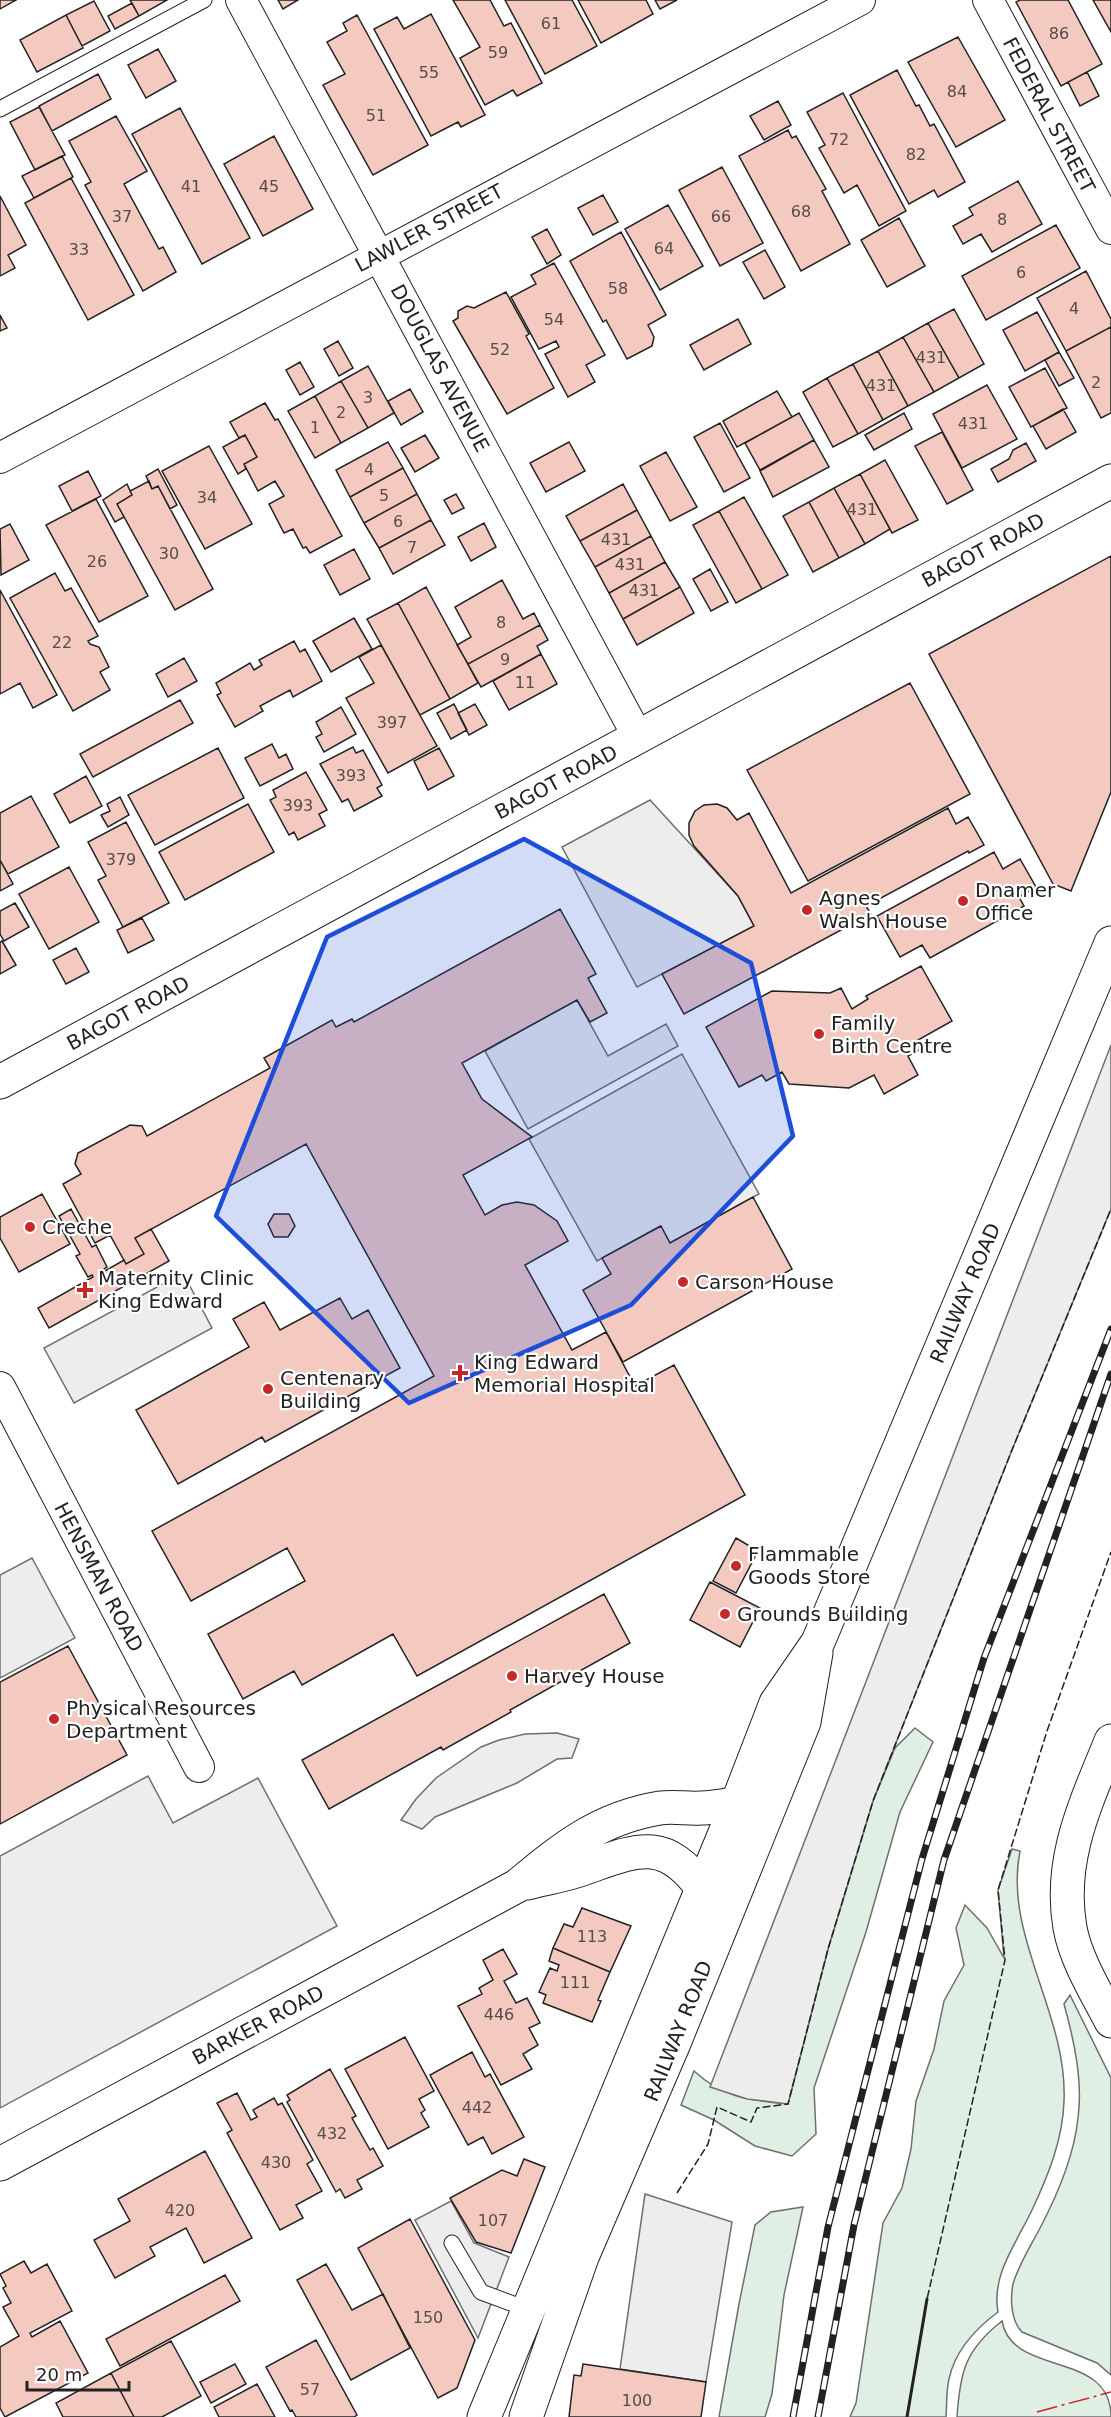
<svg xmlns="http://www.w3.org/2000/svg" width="1111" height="2417" font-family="'DejaVu Sans',sans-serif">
<rect width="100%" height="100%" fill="#fff"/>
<!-- green -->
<path fill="#e0efe3" stroke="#6f6f6f" stroke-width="1.5" d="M915,1728L933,1742L900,1812L866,1932L814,2088L816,2134L792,2156L755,2146L714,2120L681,2105L694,2071C723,2098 750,2100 788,2104L828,1949L873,1801L895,1748Z
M1012,1849L1020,1851C1003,1936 1068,2014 1064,2101C1063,2139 1048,2176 1032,2210C1017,2242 991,2275 998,2312C975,2329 955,2351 949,2379C946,2391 947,2405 946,2417H850L856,2403L883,2223L902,2188L911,2149L916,2101L934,2049L944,2001L964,1965L956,1928L965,1905L987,1928L1004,1958L998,1890Z
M1070,1995L1111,2078V2375L1097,2363L1022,2332C1011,2321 1010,2299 1013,2284C1018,2266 1030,2247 1039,2230C1057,2196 1074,2157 1078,2118C1083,2081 1074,2040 1064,2004Z
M803,2207L784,2295L772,2394L765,2417H719L739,2304L755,2225L771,2212Z
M1002,2321C1012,2378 1111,2349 1111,2417H957C960,2372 965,2350 1002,2321Z"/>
<!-- parking -->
<path fill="#ededed" stroke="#6f6f6f" stroke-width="1.5" d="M650,800L738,896L754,926L637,987L562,847Z
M577,1000L608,1056L666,1024L678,1046L528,1129L485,1051Z
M1111,1045V1209L1012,1450L873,1801L828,1949L788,2104L747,2099L710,2087Z
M682,1054L759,1194L670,1243L660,1226L597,1261L529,1139Z
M183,1273L212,1328L74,1403L44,1348Z
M32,1558L75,1638L0,1678V1575Z
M557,1733L579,1739L572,1758L557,1759L517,1783L435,1817L422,1829L401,1820L416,1799L436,1778L481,1747L499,1740L525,1734Z
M148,1776L173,1823L258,1778L337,1926L0,2108V1856Z
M645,2194L732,2222L706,2382L620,2369Z
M451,2201L474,2243L509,2257L478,2338L415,2220Z"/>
<!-- building -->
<path fill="#f3c9c0" stroke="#222" stroke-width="1.5" d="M0,0H16L0,9Z
M130,0H167L139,16Z
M278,0H298L283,9Z
M453,0H490L504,26L511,23L542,83L517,96L513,90L485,105L460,58L480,47Z
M505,0H572L597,46L545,74Z
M578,0H646L653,14L601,43Z
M655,0H677L660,9Z
M1020,0H1068L1102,64L1061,86L1016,2Z
M1093,0H1111V32Z
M94,1L110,31L82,46L66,15Z
M132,3L139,16L115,29L108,16Z
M431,14L485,115L461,127L458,122L431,136L374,29L397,17L404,29Z
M66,15L83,48L37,72L20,40Z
M357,15L428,145L373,175L323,85L345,74L327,42L347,31L343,23Z
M958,37L1005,120L956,147L908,62Z
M158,49L176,81L146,98L128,65Z
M897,70L916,106L919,105L930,126L934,124L965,182L938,197L934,190L909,204L850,95Z
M1087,72L1099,96L1080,106L1068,82Z
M98,74L111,99L52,131L39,106Z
M843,93L906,211L879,226L857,185L844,193L819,148L825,145L807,112Z
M778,101L791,125L764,140L750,116Z
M39,107L65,155L35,170L10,122Z
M180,108L250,238L202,264L132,134Z
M116,116L147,171L124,184L159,249L163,247L176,272L143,291L85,185L91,182L69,141Z
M788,130L792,138L796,136L826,189L822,191L850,244L801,271L739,156Z
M274,136L313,209L263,236L224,164Z
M62,156L73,177L34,198L22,176Z
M722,167L763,243L720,266L679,190Z
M71,178L134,295L88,320L25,203Z
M1018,181L1042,224L992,252L981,234L963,244L953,226L973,215L969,208Z
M603,195L618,222L593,235L578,208Z
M0,196L26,245L8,255L15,268L0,276Z
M668,205L703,266L660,290L625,229Z
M899,218L925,266L887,287L861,240Z
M1056,225L1080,268L986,320L962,276Z
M547,229L561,255L547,264L532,237Z
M621,232L666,315L648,325L654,337L652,346L627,359L606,320L603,322L570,261Z
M765,250L785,287L764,299L743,262Z
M554,263L605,355L586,365L595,382L568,397L545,354L559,347L556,341L539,349L511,297L536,284L531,275Z
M1086,271L1111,319V327L1066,351L1037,298Z
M506,292L529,334L526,336L554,388L507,414L453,321L458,318V311L467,306L474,308Z
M954,309L984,364L959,378L928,323Z
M1037,312L1059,352L1025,371L1003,330Z
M0,315L7,328L0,331Z
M738,319L751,344L704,370L690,345Z
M928,323L959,378L934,392L903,337Z
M1111,327V413L1101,418L1066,351Z
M903,337L934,392L908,406L878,351Z
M338,341L353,368L339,376L324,349Z
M878,351L908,406L883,420L853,364Z
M1059,352L1074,378L1059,386L1045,360Z
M300,362L314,387L300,395L286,370Z
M853,364L883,420L858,434L827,378Z
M368,366L394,413L368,428L341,381Z
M1045,368L1067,408L1031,427L1009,387Z
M827,378L858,434L833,447L803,392Z
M341,381L368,428L341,443L315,396Z
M987,385L1017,439L962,468L933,414Z
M410,389L423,412L401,425L388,401Z
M777,391L792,417L737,447L723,421Z
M315,396L341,443L315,458L288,411Z
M265,403L275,420L278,419L342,536L310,553L306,547L303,548L293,529L284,533L269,504L284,496L275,481L258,491L244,464L257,457L245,435L239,438L230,422Z
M1063,409L1076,432L1046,449L1033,426Z
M799,413L814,440L760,470L745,443Z
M904,413L912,429L874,450L865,435Z
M720,423L750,478L724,492L694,437Z
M942,432L973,490L947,504L915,446Z
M245,435L257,457L244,464L246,469L238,474L223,447Z
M425,435L439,458L415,472L401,448Z
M814,440L829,467L773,497L760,471Z
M388,442L403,468L350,497L336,470Z
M569,442L585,471L546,492L530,463Z
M1026,443L1036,461L998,482L991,469L1009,459L1013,450Z
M209,446L252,524L205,549L162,471Z
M666,452L697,507L670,521L640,466Z
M885,460L918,520L892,533L860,474Z
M403,468L417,494L364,523L350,497Z
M158,469L177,505L170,509L158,486L152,489L146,476Z
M88,471L101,496L72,511L59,486Z
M860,474L890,529L865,544L834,488Z
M149,481L152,489L158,486L213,589L175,610L117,504L132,495L130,491Z
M127,484L132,495L117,504L124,517L115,522L103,500Z
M623,484L637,510L580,541L566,516Z
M834,488L865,544L839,558L809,502Z
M417,494L431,520L379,548L364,523Z
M456,494L464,508L452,514L444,500Z
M744,497L788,575L762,589L719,511Z
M96,499L148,596L99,622L46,525Z
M809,502L839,558L813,572L783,516Z
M637,510L651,536L595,567L580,541Z
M719,511L762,589L736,603L693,525Z
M431,520L445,545L393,574L379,548Z
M484,523L496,547L471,561L458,537Z
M10,524L29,560L1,575L0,529Z
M651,536L665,562L609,593L595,567Z
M354,549L370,579L340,595L324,565Z
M1111,556V792L1071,891L1053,884L929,654Z
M665,562L680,587L623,619L609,593Z
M710,569L728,602L711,611L693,579Z
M55,573L65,591L71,588L98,636L88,641L90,644L99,647L109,667L100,672L110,690L73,711L10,598Z
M502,580L523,619L534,613L540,625L468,664L457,645L471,637L455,607Z
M426,587L478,683L450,699L398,603Z
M680,587L694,613L637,645L623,619Z
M0,590L57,695L33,708L20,683L0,694Z
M398,603L450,699L420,715L367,619Z
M354,618L372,649L331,672L313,641Z
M540,625L548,640L537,646L541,654L481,687L468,664Z
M294,641L300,652L305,649L322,681L293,697L290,690L260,706L263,711L235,727L217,695L221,693L216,683L250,663L254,670L262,665L259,660Z
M381,645L437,746L388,773L346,698L374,683L359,657Z
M541,654L557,684L509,710L493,681Z
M184,658L197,681L168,697L156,674Z
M910,683L970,794L808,881L747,770Z
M180,700L193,723L93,777L80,754Z
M454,704L467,730L451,739L437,713Z
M475,704L487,725L469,735L458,713Z
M341,707L356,734L324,752L316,737L322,734L316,722Z
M272,744L279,758L286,754L293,769L260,786L245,758Z
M353,747L356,753L363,750L382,785L377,788L382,796L354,811L348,799L342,802L320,764Z
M218,748L244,798L155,845L128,795Z
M439,748L454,776L428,790L414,761Z
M306,772L327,810L319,814L325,826L298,840L294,832L289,835L270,800L276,797L273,790Z
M86,776L102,806L70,823L54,794Z
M31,796L59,847L8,874L0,860V813Z
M120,797L129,815L108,827L101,815L110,811L107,804Z
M248,804L274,852L185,900L159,852Z
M717,804L727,808L737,820L749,813L791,893L948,808L956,824L968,817L984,845L969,853L968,851L866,906L871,914L684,1014L662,974L754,926L738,896L694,846L689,835V823L695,811L704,805Z
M126,822L169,903L123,927L98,880L106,876L88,842Z
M994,852L1003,869L1020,859L1036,887L1019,897L1024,906L930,958L922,945L900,957L877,916Z
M0,860L13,884L0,891Z
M69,867L99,922L49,949L19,894Z
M15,903L29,927L4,941L0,934V911Z
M560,909L596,974L588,978L607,1013L590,1022L577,1000L462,1063L482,1099L532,1137L463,1175L485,1215L502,1205L517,1202L534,1205L557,1221L568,1241L525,1265L572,1350L606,1332L635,1386L674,1365L745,1495L417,1676L393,1634L302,1685L294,1671L243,1699L208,1634L305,1581L287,1548L191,1601L152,1531L434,1376L306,1144L135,1238L144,1254L126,1264L110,1235L95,1243L63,1184L81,1174L75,1164L78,1153L130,1125L142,1126L147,1136L270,1068L264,1058L332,1020L336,1027L352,1019L354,1022Z
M142,918L154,940L128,953L117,930Z
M2,941L16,965L0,974V942Z
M76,948L89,972L66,984L53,960Z
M921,966L952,1021L918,1040L923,1048L908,1056L918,1075L884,1094L874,1075L849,1088L789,1084L782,1072L766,1081L762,1075L739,1087L706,1027L772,991L830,993L841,988L852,1009L868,999L866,996Z
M42,1194L70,1244L19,1272L0,1238V1217Z
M753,1197L792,1269L623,1362L583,1290L611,1274L602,1258L661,1226L670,1243Z
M71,1209L92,1247L96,1245L107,1267L104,1269L105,1271L124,1260L126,1264L144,1254L135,1238L151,1229L169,1261L49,1328L38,1308L93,1277L92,1275L88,1277L76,1256L80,1254L59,1216Z
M274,1214H289L295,1226L288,1237H274L268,1224Z
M340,1298L352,1319L368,1310L400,1368L265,1442L262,1437L178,1484L136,1410L249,1347L233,1319L264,1302L280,1330Z
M736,1538L758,1551L736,1593L713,1581Z
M710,1582L760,1608L740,1647L690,1620Z
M604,1594L630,1643L510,1710L511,1712L443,1750L441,1747L329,1809L302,1760Z
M68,1646L127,1755L0,1824V1682Z
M582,1908L631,1926L610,1972L553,1948L564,1924L573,1927Z
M553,1948L610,1972L598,2000L601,2001L592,2022L543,2003L546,1995L539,1992L550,1968L557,1971L559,1965L549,1961Z
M503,1949L517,1974L504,1981L516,2003L527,1998L540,2023L529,2028L538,2045L523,2054L532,2069L501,2085L458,2006L482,1994L479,1988L493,1980L483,1960Z
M405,2037L434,2091L419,2099L425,2110L421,2113L429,2127L388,2149L345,2069Z
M472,2052L485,2077L490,2074L524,2137L492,2154L483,2137L468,2145L430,2075Z
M330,2069L356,2116L352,2118L370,2150L373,2148L383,2166L357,2180L362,2189L345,2198L340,2189L336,2192L287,2102L290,2100L287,2095Z
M237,2093L251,2120L257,2117L253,2110L274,2098L278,2105L282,2103L313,2160L307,2164L322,2191L296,2205L303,2218L280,2230L227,2133L232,2130L217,2103Z
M205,2151L252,2238L204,2263L186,2228L150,2247L155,2256L115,2278L94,2240L130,2221L118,2199Z
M524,2159L545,2167L511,2253L476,2242L450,2198L502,2170L517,2176Z
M410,2219L475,2340L457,2388L438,2398L358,2248Z
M24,2261L31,2273L47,2264L72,2311L30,2333L32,2337L60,2321L88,2373L5,2417L0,2408V2347L19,2336L3,2307L11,2303L3,2288L6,2286L0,2274Z
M326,2264L352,2310L383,2294L410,2348L351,2380L297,2280Z
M225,2275L240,2301L120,2366L106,2339Z
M316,2340L357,2415L354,2417H296L292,2410L290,2411L266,2367Z
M171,2341L201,2396L162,2417H134L111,2373Z
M235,2364L246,2384L211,2403L200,2382Z
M583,2364L706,2382L701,2417H569L574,2375L581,2376Z
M111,2373L134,2417H63L56,2403Z
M257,2384L275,2417H219L214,2407Z"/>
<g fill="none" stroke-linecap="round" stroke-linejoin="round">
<defs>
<path id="lane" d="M0,109L204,0
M452,2243L481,2292L532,2311"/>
<path id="street" d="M241,0L638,737
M988,0L1111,229
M0,458L860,0
M0,1387L199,1767"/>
<path id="secondary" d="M0,1082L1111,481
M1111,1741C1086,1803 1058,1859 1070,1928C1076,1960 1096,1992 1111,2021
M527,1883C546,1878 567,1875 585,1868C637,1850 664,1836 702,1888
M0,2164L517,1886C563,1848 599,1818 660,1808C674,1806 687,1809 701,1808C713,1808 725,1805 737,1804"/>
<path id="primary" d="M484,2417L737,1804L776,1703L818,1642L1111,943
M526,2417L582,2257L674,2043L804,1722L816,1653"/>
</defs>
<!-- lane casing -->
<use href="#lane" stroke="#222" stroke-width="17"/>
<!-- street casing -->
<use href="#street" stroke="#222" stroke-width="32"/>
<!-- secondary casing -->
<use href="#secondary" stroke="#222" stroke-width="35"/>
<!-- primary casing -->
<use href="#primary" stroke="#222" stroke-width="35"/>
<!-- lane -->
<use href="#lane" stroke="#fff" stroke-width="15"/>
<!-- street -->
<use href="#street" stroke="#fff" stroke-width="30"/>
<!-- secondary -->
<use href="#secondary" stroke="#fff" stroke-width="33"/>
<!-- primary -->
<use href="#primary" stroke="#fff" stroke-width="33"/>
<defs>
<path id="rail" d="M793,2417L828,2227L922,1859L984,1658L1111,1329
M818,2417L854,2225L944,1860L1111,1374"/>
</defs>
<!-- rail casing -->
<use href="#rail" stroke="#222" stroke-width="7"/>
<!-- rail -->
<use href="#rail" stroke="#fff" stroke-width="4.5" stroke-dasharray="14" stroke-linecap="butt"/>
<!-- fence -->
<path stroke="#222" stroke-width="1.5" stroke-dasharray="8 3" stroke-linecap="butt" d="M677,2193L708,2144L717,2107L751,2122L757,2108L788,2104L828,1949L873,1801L1012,1450L1111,1209
M907,2417L927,2299L1005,1960L998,1890L1047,1731L1111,1552"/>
<!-- wall -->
<path stroke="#222" stroke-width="3" d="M907,2417L927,2299"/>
<!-- power -->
<path stroke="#c62828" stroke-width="1.5" stroke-dasharray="21 4.5 3 4.5" stroke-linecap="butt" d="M1037,2412L1111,2392"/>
</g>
<!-- marked area -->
<path fill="#1d4ed8" fill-opacity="0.2" stroke="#1d4ed8" stroke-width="4.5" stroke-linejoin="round" d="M524,839L751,963L793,1136L631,1305L409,1403L216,1216L327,937Z"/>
<!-- markers -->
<g fill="#c62828" stroke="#fff" stroke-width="2">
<circle cx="963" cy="901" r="6"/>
<circle cx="807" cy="910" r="6"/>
<circle cx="819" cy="1034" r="6"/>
<circle cx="30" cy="1227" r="6"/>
<circle cx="683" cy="1282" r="6"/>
<path d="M82 1281h6v6h6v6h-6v6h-6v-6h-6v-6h6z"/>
<path d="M457 1364h6v6h6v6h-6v6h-6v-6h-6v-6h6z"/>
<circle cx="268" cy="1389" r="6"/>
<circle cx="736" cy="1566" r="6"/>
<circle cx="725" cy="1614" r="6"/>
<circle cx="512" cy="1676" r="6"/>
<circle cx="54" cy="1719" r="6"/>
</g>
<g text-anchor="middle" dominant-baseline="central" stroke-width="4.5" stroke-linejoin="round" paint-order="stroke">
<!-- number labels -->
<g font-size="16" fill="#564c4a">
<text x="551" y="23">61</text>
<text x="1059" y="33">86</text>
<text x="498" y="52">59</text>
<text x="429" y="72">55</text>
<text x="957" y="91">84</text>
<text x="376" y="115">51</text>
<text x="839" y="139">72</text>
<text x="916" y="154">82</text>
<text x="191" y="186">41</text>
<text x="269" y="186">45</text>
<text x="801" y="211">68</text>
<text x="122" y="216">37</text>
<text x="721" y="216">66</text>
<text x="1002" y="219">8</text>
<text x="664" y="248">64</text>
<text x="79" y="249">33</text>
<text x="1021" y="272">6</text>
<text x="618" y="288">58</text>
<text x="1074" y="308">4</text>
<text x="554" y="319">54</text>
<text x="500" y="349">52</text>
<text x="931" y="357">431</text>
<text x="1096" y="382">2</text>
<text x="881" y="385">431</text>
<text x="368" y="397">3</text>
<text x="341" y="412">2</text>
<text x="973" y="423">431</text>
<text x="315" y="427">1</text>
<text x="369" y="469">4</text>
<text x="384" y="495">5</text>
<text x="207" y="497">34</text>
<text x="862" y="509">431</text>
<text x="398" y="521">6</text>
<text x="616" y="539">431</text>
<text x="412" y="547">7</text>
<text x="169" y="553">30</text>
<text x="97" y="561">26</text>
<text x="630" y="564">431</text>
<text x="644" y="590">431</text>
<text x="501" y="622">8</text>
<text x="62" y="642">22</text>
<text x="505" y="659">9</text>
<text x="525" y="682">11</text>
<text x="392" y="722">397</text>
<text x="351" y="775">393</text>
<text x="298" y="805">393</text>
<text x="121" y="859">379</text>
<text x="592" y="1936">113</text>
<text x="575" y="1982">111</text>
<text x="499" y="2014">446</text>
<text x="477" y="2107">442</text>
<text x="332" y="2133">432</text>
<text x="276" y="2162">430</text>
<text x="180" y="2210">420</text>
<text x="493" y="2220">107</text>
<text x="428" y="2317">150</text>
<text x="310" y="2389">57</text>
<text x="637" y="2400">100</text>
</g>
<!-- street labels -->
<g font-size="20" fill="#222" stroke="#fff">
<text transform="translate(1049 115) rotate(62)">FEDERAL STREET</text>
<text transform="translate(429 228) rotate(-28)">LAWLER STREET</text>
<text transform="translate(440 368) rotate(62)">DOUGLAS AVENUE</text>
<text transform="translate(983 550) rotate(-28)">BAGOT ROAD</text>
<text transform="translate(556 782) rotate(-28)">BAGOT ROAD</text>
<text transform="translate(128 1013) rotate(-28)">BAGOT ROAD</text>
<text transform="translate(965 1293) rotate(-67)">RAILWAY ROAD</text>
<text transform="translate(99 1577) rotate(62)">HENSMAN ROAD</text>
<text transform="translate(258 2025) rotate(-28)">BARKER ROAD</text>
<text transform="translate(678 2031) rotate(-68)">RAILWAY ROAD</text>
</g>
<!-- poi labels -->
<g font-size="20" fill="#222" stroke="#fff" text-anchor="start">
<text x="975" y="890">Dnamer<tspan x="975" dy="23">Office</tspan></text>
<text x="819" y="898">Agnes<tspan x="819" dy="23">Walsh House</tspan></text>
<text x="831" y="1023">Family<tspan x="831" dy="23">Birth Centre</tspan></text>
<text x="42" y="1227">Creche</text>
<text x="98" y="1278">Maternity Clinic<tspan x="98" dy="23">King Edward</tspan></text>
<text x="695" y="1282">Carson House</text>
<text x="474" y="1362">King Edward<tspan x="474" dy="23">Memorial Hospital</tspan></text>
<text x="280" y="1378">Centenary<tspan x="280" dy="23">Building</tspan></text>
<text x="748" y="1554">Flammable<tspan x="748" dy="23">Goods Store</tspan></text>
<text x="737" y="1614">Grounds Building</text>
<text x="524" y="1676">Harvey House</text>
<text x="66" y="1708">Physical Resources<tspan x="66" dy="23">Department</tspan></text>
</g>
</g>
<!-- scale -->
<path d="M27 2381v9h102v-9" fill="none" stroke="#222222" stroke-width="3"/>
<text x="36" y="2381" font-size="18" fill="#222222" stroke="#ffffff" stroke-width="4.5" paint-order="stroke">20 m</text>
</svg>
